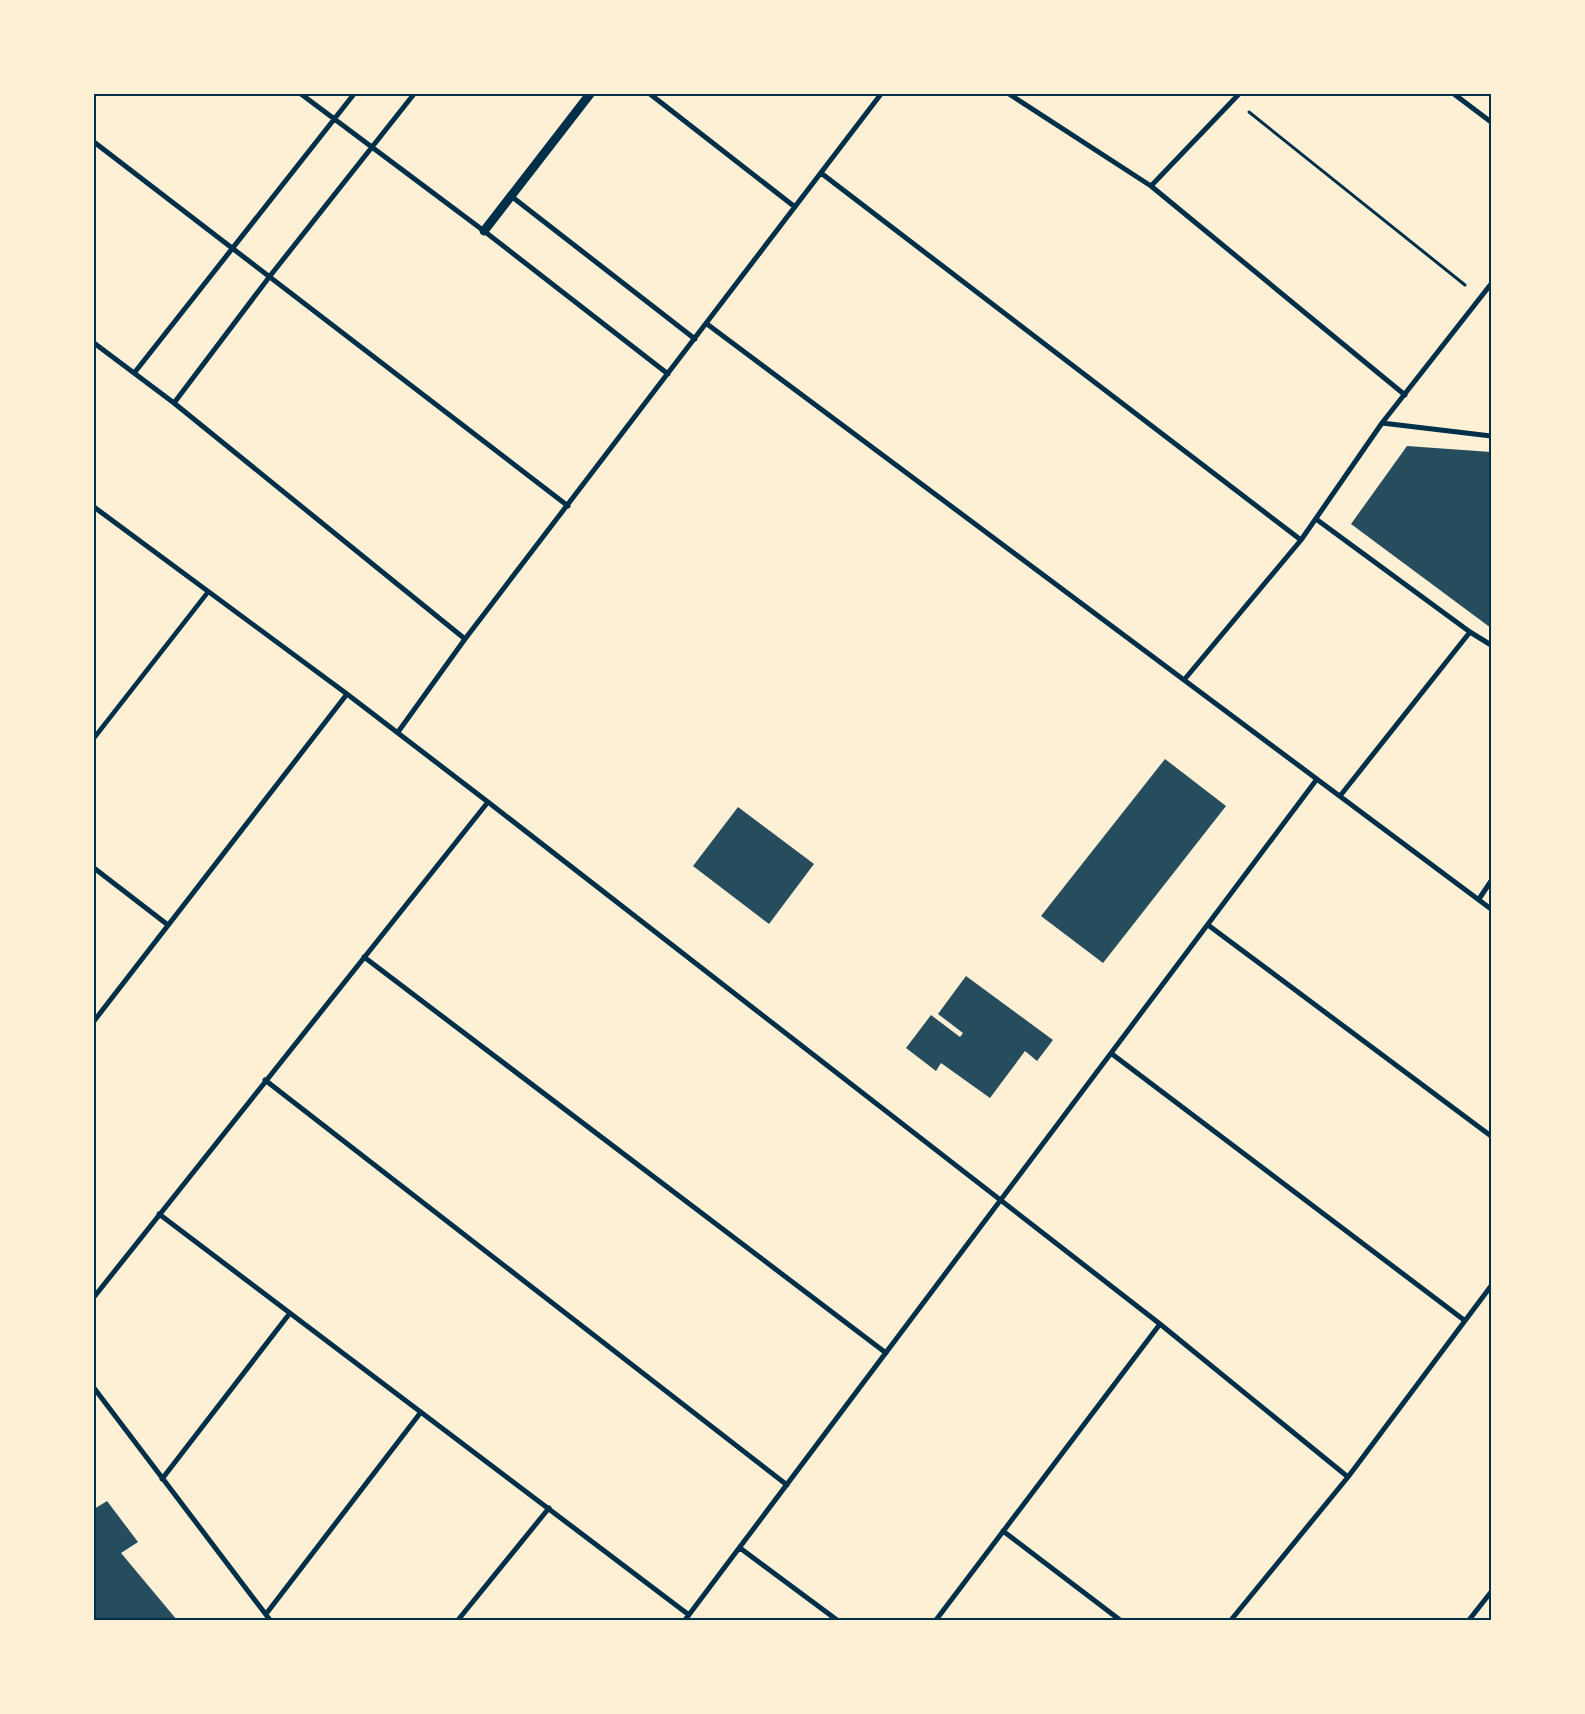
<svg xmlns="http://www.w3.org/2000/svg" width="1585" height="1714" font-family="Commissioner,sans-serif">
<rect width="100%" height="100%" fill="#fdf0d5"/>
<!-- building -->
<path fill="#264d5e" d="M1407,446L1491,452V628L1351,524Z
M1165,759L1226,806L1103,963L1041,916Z
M738,807L814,864L769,924L693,866Z
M966,976L1053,1040L1037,1061L1025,1051L990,1098L941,1063L936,1071L906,1048L931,1015L960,1037L963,1033L938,1014Z
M107,1501L138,1542L121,1553L177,1620H94V1509Z"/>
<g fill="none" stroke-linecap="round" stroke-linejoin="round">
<!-- path -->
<path stroke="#003049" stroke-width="3" d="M1249,112L1465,285"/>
<!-- pedestrian -->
<path stroke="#003049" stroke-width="4.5" d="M94,738L208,592"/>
<!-- minor -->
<path stroke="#003049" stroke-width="5" d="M301,94L484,231L668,374
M650,94L795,207
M1009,94L1151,186L1405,395
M1454,94L1491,122
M94,142L568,506
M821,173L1301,540
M1151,186L1239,94
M511,196L695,339
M707,324L1491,909
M94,343L174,403L465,639
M135,372L354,94
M174,403L270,276L414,94
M1382,423L1491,436
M94,507L347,694L488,802L1160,1324L1348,1477
M1316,519L1470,632L1491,645
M1184,680L1301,540L1382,423L1491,284
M398,732L465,639L881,94
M1340,796L1470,632
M94,868L168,925
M1479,899L1491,881
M1208,925L1491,1136
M364,957L886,1353
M94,1021L347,694
M1112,1054L1464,1320
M265,1080L787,1485
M159,1214L689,1615
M94,1297L488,802
M94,1388L270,1620
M162,1479L290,1313
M1003,1531L1120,1620
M740,1548L837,1620
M266,1614L421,1412
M458,1620L549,1508
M685,1620L1317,779
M936,1620L1160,1324
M1231,1620L1348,1477L1491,1286
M1469,1620L1491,1592"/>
<!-- tertiary -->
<path stroke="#003049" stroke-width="9" d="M484,231L590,94"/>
</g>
<!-- border -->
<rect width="1585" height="1714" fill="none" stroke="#fdf0d5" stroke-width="190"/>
<rect x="95" y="95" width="1395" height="1524" fill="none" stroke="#003049" stroke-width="2"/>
</svg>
